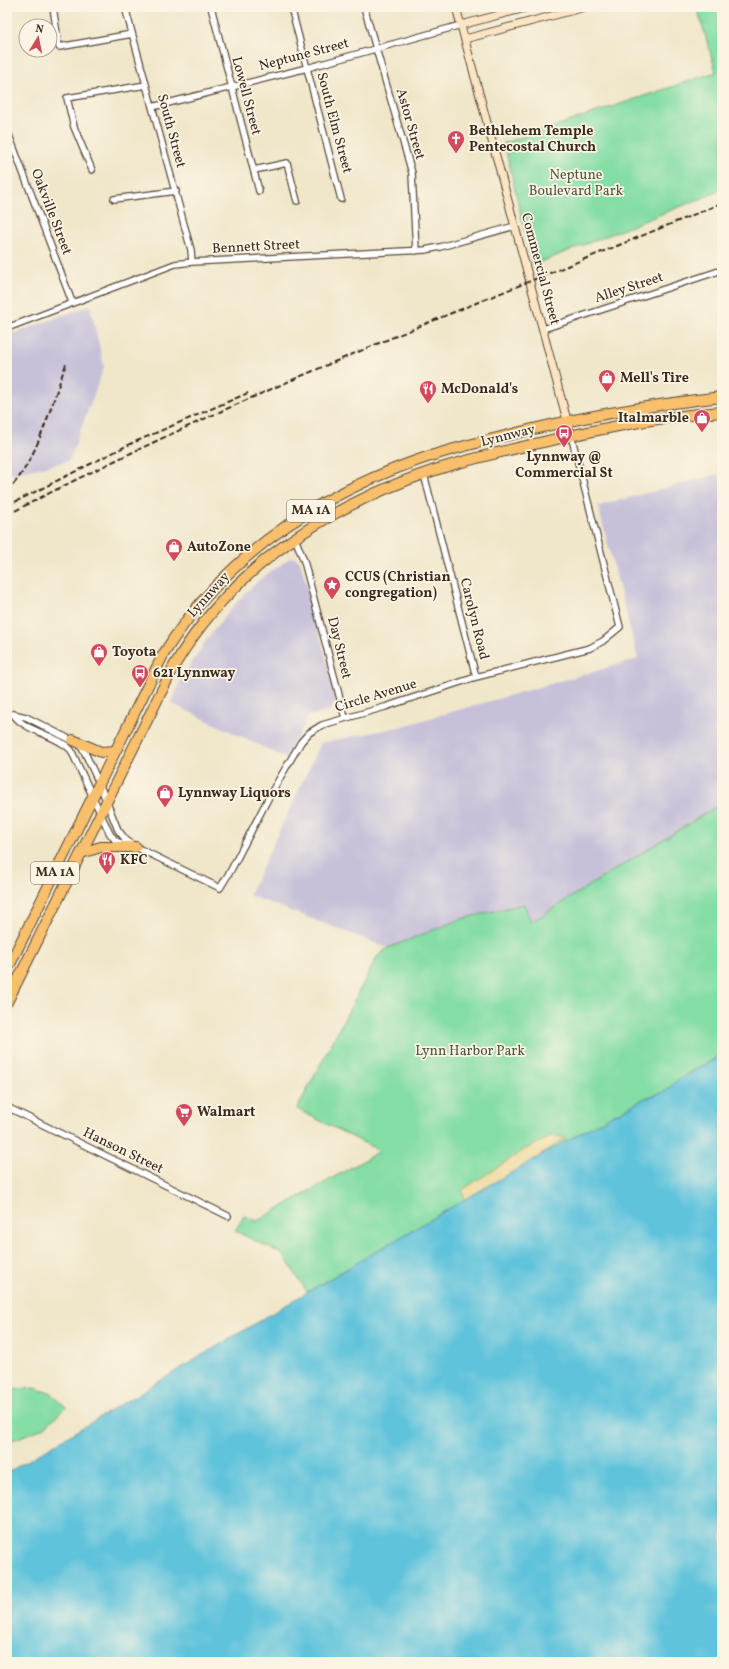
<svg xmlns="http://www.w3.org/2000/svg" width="729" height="1669" font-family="Vollkorn,serif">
<rect width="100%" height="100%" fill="#fcf5e5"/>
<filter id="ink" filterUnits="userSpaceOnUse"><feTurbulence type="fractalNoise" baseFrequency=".025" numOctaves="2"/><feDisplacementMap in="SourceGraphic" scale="8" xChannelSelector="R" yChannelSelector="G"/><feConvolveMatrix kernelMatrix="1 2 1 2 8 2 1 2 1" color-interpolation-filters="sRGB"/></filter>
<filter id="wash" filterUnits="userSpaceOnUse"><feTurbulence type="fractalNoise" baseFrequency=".012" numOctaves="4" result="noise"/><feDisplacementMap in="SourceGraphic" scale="16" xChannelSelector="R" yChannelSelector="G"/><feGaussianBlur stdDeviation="0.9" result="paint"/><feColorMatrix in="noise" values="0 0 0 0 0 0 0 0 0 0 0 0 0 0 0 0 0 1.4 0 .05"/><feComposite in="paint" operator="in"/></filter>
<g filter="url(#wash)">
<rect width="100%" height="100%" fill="#f0e7ca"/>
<!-- industrial -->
<path fill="#c6c0d9" d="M90,305L104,367L69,461L7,475V336Z
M722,473V803L531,922L524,904L461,919L388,948L249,895L321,743L399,727L638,659L598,506Z
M294,557L300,561L336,696L334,705L331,709L324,713L309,716L286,758L171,703L180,682L206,640L237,602L258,581L290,558Z"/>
<!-- green -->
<path fill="#83dda4" stroke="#5f8461" d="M697,7H722V190L533,265L504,143L716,72Z
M722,803V1055L688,1073L666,1091L643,1099L619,1113L614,1114L307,1292L283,1254L235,1231L244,1216L257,1221L380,1151L297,1109L377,957L388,948L461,919L524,904L531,922Z
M35,1388L52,1394L66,1407L44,1428L7,1442V1390Z"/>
<!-- sand -->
<path fill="#eeda9e" stroke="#94825e" d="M552,1136L563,1137L566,1139L559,1142L537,1158L465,1200L462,1190L524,1150Z"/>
<!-- water -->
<path fill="#5ec3db" stroke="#4c767c" d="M722,1055V1662H7V1473C208,1352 409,1229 614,1114L619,1113L643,1099L666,1091L675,1082Z"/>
</g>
<g filter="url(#ink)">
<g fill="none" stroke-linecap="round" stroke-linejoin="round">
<defs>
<path id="street" d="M53,7L59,47L132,34
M125,7L182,217L191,250L192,262
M211,7L259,191
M291,7L341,199
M364,7L412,173L416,251
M152,107L307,68L461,25
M7,130L72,302
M92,170L74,127L67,98L146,85
M254,170L287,163L297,201
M114,199L176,191
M7,328L175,264L192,262L425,250L440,247L515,226
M543,329L722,270
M424,474L476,677
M295,538L304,561L345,718
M13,714L26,717L79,744L85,753L99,783L118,830L126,840L136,847L220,888L231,870L271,793L301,742L309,733L322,725L385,707L476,677L590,648L603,641L620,627L571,435
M13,714C25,732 56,734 71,750L110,834L116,841L124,844
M7,1107L228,1216"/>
<path id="secondary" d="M456,7L571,435
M461,25L529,7
M465,39L585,7"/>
<path id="highway" d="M73,740L101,752L115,751
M81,853L101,847H136
M7,970L163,655C223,557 317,495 424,458C449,450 475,443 501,437C574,418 648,405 722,397
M7,1002L174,666C232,567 328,506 435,470C469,459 504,451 539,443C599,429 660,416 722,412"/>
</defs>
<!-- street casing -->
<use href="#street" stroke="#564638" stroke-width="8"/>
<!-- secondary casing -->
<use href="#secondary" stroke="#564638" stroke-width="9"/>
<!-- highway casing -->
<use href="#highway" stroke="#564638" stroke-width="12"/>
<!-- street -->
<use href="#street" stroke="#fff" stroke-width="5.5"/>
<!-- secondary -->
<use href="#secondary" stroke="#fce5c4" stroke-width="7"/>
<!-- highway -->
<use href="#highway" stroke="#f8bf6c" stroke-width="10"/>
<!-- rail -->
<path stroke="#3b2a1e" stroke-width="2" stroke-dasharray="6 3" stroke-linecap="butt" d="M7,491C37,463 52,402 66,364
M7,506L130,444L248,393
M7,515C237,394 482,302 722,203"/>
</g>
</g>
<!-- icons -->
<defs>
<symbol id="church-pin" viewBox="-11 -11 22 30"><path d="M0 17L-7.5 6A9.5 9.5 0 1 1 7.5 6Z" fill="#d1495b" stroke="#fcf5e5"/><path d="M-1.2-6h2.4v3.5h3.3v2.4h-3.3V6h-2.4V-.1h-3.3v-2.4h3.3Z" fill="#fff"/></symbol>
<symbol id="shop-pin" viewBox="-11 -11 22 30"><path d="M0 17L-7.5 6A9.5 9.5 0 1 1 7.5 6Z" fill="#d1495b" stroke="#fcf5e5"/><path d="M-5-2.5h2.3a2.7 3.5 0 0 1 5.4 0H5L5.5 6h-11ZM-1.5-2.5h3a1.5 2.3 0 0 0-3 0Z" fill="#fff"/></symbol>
<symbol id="restaurant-pin" viewBox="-11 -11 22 30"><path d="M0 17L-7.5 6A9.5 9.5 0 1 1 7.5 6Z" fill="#d1495b" stroke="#fcf5e5"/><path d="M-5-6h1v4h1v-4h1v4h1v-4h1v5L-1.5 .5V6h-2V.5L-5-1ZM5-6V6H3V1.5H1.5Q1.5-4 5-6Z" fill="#fff"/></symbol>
<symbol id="bus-pin" viewBox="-11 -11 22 30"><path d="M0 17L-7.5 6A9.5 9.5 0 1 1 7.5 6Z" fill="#d1495b" stroke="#fcf5e5"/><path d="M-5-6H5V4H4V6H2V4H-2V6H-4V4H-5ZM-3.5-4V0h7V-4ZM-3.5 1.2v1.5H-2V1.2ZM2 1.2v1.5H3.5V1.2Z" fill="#fff"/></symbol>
<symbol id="sight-pin" viewBox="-11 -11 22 30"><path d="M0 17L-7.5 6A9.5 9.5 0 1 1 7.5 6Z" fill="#d1495b" stroke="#fcf5e5"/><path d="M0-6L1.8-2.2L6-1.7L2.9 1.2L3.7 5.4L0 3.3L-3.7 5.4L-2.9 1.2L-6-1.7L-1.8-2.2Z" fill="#fff"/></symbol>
<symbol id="supermarket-pin" viewBox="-11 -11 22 30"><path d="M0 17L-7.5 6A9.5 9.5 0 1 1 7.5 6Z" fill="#d1495b" stroke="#fcf5e5"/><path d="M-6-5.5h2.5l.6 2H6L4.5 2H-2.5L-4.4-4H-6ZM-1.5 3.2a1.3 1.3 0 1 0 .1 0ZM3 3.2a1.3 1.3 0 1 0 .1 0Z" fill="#fff"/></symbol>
</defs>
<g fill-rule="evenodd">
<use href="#church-pin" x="446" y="129" width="20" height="27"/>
<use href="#shop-pin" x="597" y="368" width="20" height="27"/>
<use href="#restaurant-pin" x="418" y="379" width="20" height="27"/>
<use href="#shop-pin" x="692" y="408" width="20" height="27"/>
<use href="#bus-pin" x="554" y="423" width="20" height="27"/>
<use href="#shop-pin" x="164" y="537" width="20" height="27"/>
<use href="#sight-pin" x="322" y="575" width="20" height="27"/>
<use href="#shop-pin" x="89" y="642" width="20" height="27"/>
<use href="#bus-pin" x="130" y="663" width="20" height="27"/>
<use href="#shop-pin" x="155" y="783" width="20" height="27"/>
<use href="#restaurant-pin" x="97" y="850" width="20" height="27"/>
<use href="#supermarket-pin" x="174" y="1102" width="20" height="27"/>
</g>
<g text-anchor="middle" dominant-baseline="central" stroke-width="3.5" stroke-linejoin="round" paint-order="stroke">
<!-- shield labels -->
<g fill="#fcf5e5" stroke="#75675a" stroke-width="1">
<rect x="287" y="500" width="48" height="22" rx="3"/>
<rect x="31" y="862" width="48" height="22" rx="3"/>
</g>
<g font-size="13" font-weight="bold" fill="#3b2a1e">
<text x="311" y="511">MA 1A</text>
<text x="55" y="873">MA 1A</text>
</g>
<!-- street labels -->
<g font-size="14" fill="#3b2a1e" stroke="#fcf5e5">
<text transform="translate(304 55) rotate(-15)">Neptune Street</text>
<text transform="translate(246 96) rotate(75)">Lowell Street</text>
<text transform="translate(334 123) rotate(75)">South Elm Street</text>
<text transform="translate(410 124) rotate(74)">Astor Street</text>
<text transform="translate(171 131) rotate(75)">South Street</text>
<text transform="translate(51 212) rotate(69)">Oakville Street</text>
<text transform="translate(256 247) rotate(-3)">Bennett Street</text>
<text transform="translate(540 269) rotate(75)">Commercial Street</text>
<text transform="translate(629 288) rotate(-18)">Alley Street</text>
<text transform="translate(508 436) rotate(-14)">Lynnway</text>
<text transform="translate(209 595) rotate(-48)">Lynnway</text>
<text transform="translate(474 619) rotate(76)">Carolyn Road</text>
<text transform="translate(339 648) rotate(76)">Day Street</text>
<text transform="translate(376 696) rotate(-17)">Circle Avenue</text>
<text transform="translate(123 1151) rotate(26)">Hanson Street</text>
</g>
<!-- poi labels -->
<g font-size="14" font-weight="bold" fill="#3b2a1e" stroke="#fcf5e5" text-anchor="start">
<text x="469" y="131">Bethlehem Temple<tspan x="469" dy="16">Pentecostal Church</tspan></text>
<text x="620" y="378">Mell's Tire</text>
<text x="441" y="389">McDonald's</text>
<text x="689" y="418" text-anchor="end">Italmarble</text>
<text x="564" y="457" text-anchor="middle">Lynnway @<tspan x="564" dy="16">Commercial St</tspan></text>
<text x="187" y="547">AutoZone</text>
<text x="345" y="577">CCUS (Christian<tspan x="345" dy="16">congregation)</tspan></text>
<text x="112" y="652">Toyota</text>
<text x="153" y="673">621 Lynnway</text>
<text x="178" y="793">Lynnway Liquors</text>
<text x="120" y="860">KFC</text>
<text x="197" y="1112">Walmart</text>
</g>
<!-- park labels -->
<g font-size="14" fill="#4d5740" stroke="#fcf5e5">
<text x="576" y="175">Neptune<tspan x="576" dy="16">Boulevard Park</tspan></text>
<text x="470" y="1051">Lynn Harbor Park</text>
</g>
</g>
<!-- margin -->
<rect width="729" height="1669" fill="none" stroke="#fcf5e5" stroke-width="24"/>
<!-- north arrow -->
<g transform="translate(38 38) rotate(10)"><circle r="19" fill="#fcf5e5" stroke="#afa495"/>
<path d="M0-3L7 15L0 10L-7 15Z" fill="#d1495b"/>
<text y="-6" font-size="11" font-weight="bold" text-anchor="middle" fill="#3b2a1e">N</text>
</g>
</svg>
